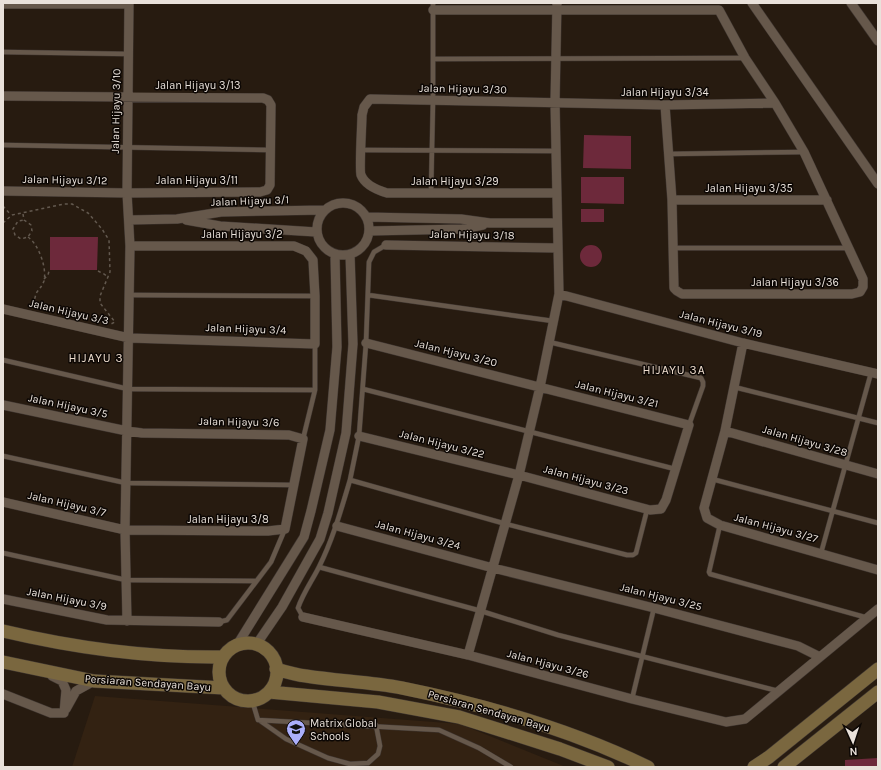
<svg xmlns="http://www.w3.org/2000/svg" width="881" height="770" font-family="Karla,sans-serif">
<rect width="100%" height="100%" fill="#271b10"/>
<!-- built -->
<path fill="#332212" d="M95,696L460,724L566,767H72Z"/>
<!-- green -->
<path fill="#6d293b" d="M584,135L631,136V169L583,168Z
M581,177H624V204L581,203Z
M581,209H604V222H581Z
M50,237H98L97,270H50Z
M580 256a11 11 0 1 1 22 0a11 11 0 1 1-22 0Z
M878,758V767H845V760Z"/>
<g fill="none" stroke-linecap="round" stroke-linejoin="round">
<defs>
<path id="lane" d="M3,52L129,54
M433,59L745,58
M3,145L270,150
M361,150L555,151
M668,154L804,152
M431,193L433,100V3
M673,248H849
M129,295L315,296
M368,295L553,321
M549,342L701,378L703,382V386L689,425
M3,360L128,389L315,390
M734,387L878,423
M363,389L675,469
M303,439L315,390V344
M3,456L126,483L294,485
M712,479L878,523
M350,480L359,436L366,343L369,262L374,252L386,245
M720,525L709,572L710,574L868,618
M3,553L126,580L256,581
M821,553L871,373
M319,567L481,611L558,635L778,691
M303,617L298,608C303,593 312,581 319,567C333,539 341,510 350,480L506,524L627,555H633L636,553L647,510
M219,622L227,620L271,562L285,529
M632,699L654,608
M252,700L258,720L439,730L479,748L511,767
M259,720L286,739L328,758L350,764L368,763L378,754L380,746L376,725"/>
<path id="street" d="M752,3L878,184
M851,3L878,41
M3,4H129
M433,10H719L745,58L775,103L804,152L863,279V287L860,292L852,294H682L677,291L674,288L672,200L665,105
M3,96L263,98L268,100L271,105L270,185L267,190L260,192L127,193L3,191
M556,193H387C377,190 365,185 361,175C359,170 362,124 362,115L364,107L370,99L665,105L775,103
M672,200H827
M317 229a26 26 0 1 1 52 0a26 26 0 1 1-52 0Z
M366,217L461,219L490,223H557
M129,220L177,219L221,212L324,210
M186,220L220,226L316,232
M369,231L463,229L483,225
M386,245L557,248
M559,294L743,343L878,374
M3,309L129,338L315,344V296L313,260L306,251L294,246H130
M743,343L725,431L704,508L707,518L720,525L878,570
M3,405L127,431L142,433L289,435L303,439L285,529L268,531L125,530L3,502
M725,431L878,474
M359,436L519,475L650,510L661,509L666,500L689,425L366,343
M337,526L493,568L654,608L798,646L820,657
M3,599L107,620L219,622
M303,617L468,655L632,699L726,722L745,719L878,609
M127,621L125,530L130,246L127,193L129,3
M237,645L304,537L311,511L330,430L337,347L335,255
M256,645L282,607L320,539L328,513L346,433L353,344L350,254
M468,655L519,475L540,387L559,294L555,102L557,3
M52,676L62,681L66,690L64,713
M3,694L51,713H64
M66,709L76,691L94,681"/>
<path id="secondary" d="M3,631C75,648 149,658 223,657
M219 672a29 29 0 1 1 58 0a29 29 0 1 1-58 0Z
M3,662L94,681L224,688
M276,669C286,672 296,675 306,676C338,681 371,682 402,688C486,705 571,730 648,767
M269,692L378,702L459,717L560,749L608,767
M754,767L769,757L878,669
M784,767L878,692"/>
</defs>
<!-- lane casing -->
<use href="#lane" stroke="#3f3631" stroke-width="5.5"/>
<!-- street casing -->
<use href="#street" stroke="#3f3631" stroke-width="10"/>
<!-- secondary casing -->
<use href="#secondary" stroke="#3f3631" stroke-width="14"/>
<!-- path -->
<path stroke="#63594f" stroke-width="1.5" stroke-dasharray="3 3" stroke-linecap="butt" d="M3,206L11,215
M23,214L24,220L31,225L32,231L28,237L21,239L15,235L13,229L18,221L24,220
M3,223L12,215L64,204H72L88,213L102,229L109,240L110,272L100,296V303L115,322L111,324
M28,237C39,245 47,268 44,281C42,286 40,288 37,292C35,296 34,302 33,307
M98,271L104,274L108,277
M44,279L48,275L49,271"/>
<!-- lane -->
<use href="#lane" stroke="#66584b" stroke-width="4.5"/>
<!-- street -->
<use href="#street" stroke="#66584b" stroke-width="9"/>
<!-- secondary -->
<use href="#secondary" stroke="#7a673f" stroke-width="13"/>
</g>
<!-- icons -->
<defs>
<symbol id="school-pin" viewBox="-11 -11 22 30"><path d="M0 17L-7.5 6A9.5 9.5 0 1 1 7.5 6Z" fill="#abaffb" stroke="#0c0704"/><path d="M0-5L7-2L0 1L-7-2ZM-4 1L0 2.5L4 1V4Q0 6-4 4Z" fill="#111"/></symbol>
</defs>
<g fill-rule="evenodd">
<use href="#school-pin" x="285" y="718" width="22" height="30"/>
</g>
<g text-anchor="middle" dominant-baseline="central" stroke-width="3" stroke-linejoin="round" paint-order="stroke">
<!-- street labels -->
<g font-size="11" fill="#e9e1da" stroke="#0c0704">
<text x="198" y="85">Jalan Hijayu 3/13</text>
<text transform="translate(463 89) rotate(1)">Jalan Hijayu 3/30</text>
<text x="665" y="92">Jalan Hijayu 3/34</text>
<text transform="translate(116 111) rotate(-89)">Jalan Hijayu 3/10</text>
<text transform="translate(65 180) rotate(1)">Jalan Hijayu 3/12</text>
<text x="197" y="180">Jalan Hijayu 3/11</text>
<text x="455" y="181">Jalan Hijayu 3/29</text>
<text x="749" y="188">Jalan Hijayu 3/35</text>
<text transform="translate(250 201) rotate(-2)">Jalan Hijayu 3/1</text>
<text x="242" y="234">Jalan Hijayu 3/2</text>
<text transform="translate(472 235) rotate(1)">Jalan Hijayu 3/18</text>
<text x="795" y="282">Jalan Hijayu 3/36</text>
<text transform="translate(69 312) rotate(13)">Jalan Hijayu 3/3</text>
<text transform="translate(721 324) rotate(14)">Jalan Hijayu 3/19</text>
<text transform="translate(246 329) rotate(2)">Jalan Hijayu 3/4</text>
<text transform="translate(456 353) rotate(14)">Jalan Hjayu 3/20</text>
<text transform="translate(617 394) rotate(14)">Jalan Hijayu 3/21</text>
<text transform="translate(68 406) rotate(12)">Jalan Hijayu 3/5</text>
<text transform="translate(239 422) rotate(1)">Jalan Hijayu 3/6</text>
<text transform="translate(805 441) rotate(16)">Jalan Hijayu 3/28</text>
<text transform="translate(442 444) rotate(14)">Jalan Hijayu 3/22</text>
<text transform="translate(586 480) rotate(15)">Jalan Hijayu 3/23</text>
<text transform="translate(67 504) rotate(13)">Jalan Hijayu 3/7</text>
<text x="228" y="519">Jalan Hijayu 3/8</text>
<text transform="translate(776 528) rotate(15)">Jalan Hijayu 3/27</text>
<text transform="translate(418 535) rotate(15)">Jalan Hijayu 3/24</text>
<text transform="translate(661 597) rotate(14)">Jalan Hjayu 3/25</text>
<text transform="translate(67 599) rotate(11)">Jalan Hijayu 3/9</text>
<text transform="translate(548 664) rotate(15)">Jalan Hjayu 3/26</text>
<text transform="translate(148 683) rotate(4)">Persiaran Sendayan Bayu</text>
<text transform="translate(489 711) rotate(16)">Persiaran Sendayan Bayu</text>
</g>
<!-- poi labels -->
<g font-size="11" fill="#e9e1da" stroke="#0c0704" text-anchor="start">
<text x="310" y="723">Matrix Global<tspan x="310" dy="13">Schools</tspan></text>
</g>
<!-- neighbourhood labels -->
<g font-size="12" letter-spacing="1" fill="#eeddce" stroke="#0c0704">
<text x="96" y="358">HIJAYU 3</text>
<text x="674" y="370">HIJAYU 3A</text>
</g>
</g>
<!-- border -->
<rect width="881" height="770" fill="none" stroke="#e9e1da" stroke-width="8"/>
<!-- north arrow -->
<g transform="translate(853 742) rotate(177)" stroke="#0c0704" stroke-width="3" paint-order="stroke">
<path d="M0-3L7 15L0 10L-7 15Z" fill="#e9e1da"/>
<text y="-6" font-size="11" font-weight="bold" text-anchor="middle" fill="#e9e1da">N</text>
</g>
</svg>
